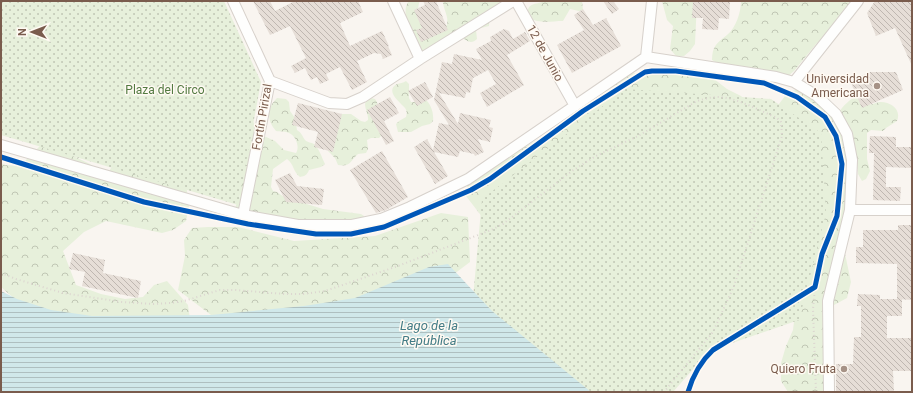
<svg xmlns="http://www.w3.org/2000/svg" width="913" height="393" font-family="Roboto,sans-serif">
<defs>
<pattern id="forest-crowns" width="20" height="18" patternUnits="userSpaceOnUse"><rect width="20" height="18" fill="#e7f0db"/><path d="M2 6a3 3 0 1 1 6 0M12 15a3 3 0 1 1 6 0" fill="none" stroke="#c0c6b4"/></pattern>
<pattern id="park-dots" width="8" height="8" patternUnits="userSpaceOnUse"><rect width="8" height="8" fill="#e7f0db"/><path d="M2 2h.1M6 6h.1" fill="none" stroke="#c0c6b4" stroke-width="1.8" stroke-linecap="round"/></pattern>
<pattern id="water-rules" width="6" height="5" patternUnits="userSpaceOnUse"><rect width="6" height="5" fill="#d0e8ea"/><path d="M0 2.5h6" fill="none" stroke="#aebfc0"/></pattern>
<pattern id="building-back-hatch" width="6" height="6" patternUnits="userSpaceOnUse"><rect width="6" height="6" fill="#e6ded7"/><path d="M-1 5l2 2M0 0l6 6M5-1l2 2" fill="none" stroke="#bfb7b1"/></pattern>
</defs>
<rect width="100%" height="100%" fill="#f9f5f0"/>
<!-- forest -->
<path fill="url(#forest-crowns)" d="M409,1H420C416,8 420,25 424,32L441,30L447,25C449,16 443,9 443,1H504L490,13L489,26L481,28L478,27L476,30L477,39C472,44 467,42 462,37L422,52C416,39 398,14 409,1Z
M545,1H582L583,10L579,11L570,9L563,21C552,21 539,24 529,18C524,2 536,5 545,1Z
M662,1H697L695,44L690,51L684,56H676L670,49L673,26L667,20Z
M741,1H852L823,38L816,44L794,71L787,77L760,69L719,64L712,60C712,46 717,43 727,35C736,28 741,12 741,1Z
M660,70L676,71L692,76L709,75L727,89L741,96L754,108H776L788,92L804,88L827,100L840,130L845,146L852,160L844,249L851,282L847,298L834,305L823,318L829,392H788L781,381V363L786,346L793,330L795,313L486,222L466,196L468,179L537,140L553,132L583,111L628,74Z
M406,81L409,84V98L411,102H418L425,99C431,104 434,113 433,121L430,124L422,126L411,132H398L396,124L399,121L406,117C407,114 407,111 405,108C401,103 384,91 397,84C400,83 403,83 406,81Z
M856,97C859,99 862,103 866,104C871,106 875,103 879,102C890,101 902,109 897,121L886,128L883,131L871,130L867,133V159L870,171L866,179L862,181L858,174L857,161L840,111C842,107 851,98 856,97Z
M277,98L286,99L289,102L290,111L295,118L297,130C302,133 302,136 305,140C308,143 311,142 314,144C319,148 322,158 325,164L321,167L309,170C307,175 305,176 300,177C293,172 294,164 287,159L273,169L271,187L273,191L277,192L284,197L323,209L361,214L364,216L366,220L339,230L314,236L293,235L272,229L244,223L237,219L235,216V208L240,196V182L251,121L254,123L264,136L275,141L284,150L296,153C300,147 296,136 289,133C286,131 280,132 276,131C266,120 267,108 277,98Z
M371,98L375,99L377,102L382,135L379,138H371L367,140L368,149L366,153L358,154C350,161 351,167 338,165L335,158L328,151L338,121L342,114H351L361,121L365,122L368,120C369,111 359,103 371,98Z
M44,142L90,164L104,179L120,154L186,184L189,206L186,221L173,230L162,233L106,221L84,232L63,251L76,285L101,294L125,299L143,297L154,285L167,281L188,305L190,319L178,333L24,307L1,287V163L5,165L20,166Z
M441,213L468,217L470,262L409,308L211,315L178,290L185,256L184,240L192,228L208,227H238L294,241L375,236Z"/>
<!-- park -->
<path fill="url(#park-dots)" d="M1,1H224L261,82L238,205L1,135Z
M625,89L771,99L821,133L826,213L799,320L709,351L673,392H541L472,309L482,199Z"/>
<!-- water -->
<path fill="url(#water-rules)" d="M448,264L492,311L591,392H1V291L17,299L51,310L92,316L211,315L304,306L355,298L429,267Z"/>
<!-- building -->
<path fill="url(#building-back-hatch)" d="M253,1H270L275,11L295,1H358L363,12L340,23L350,46L382,31L389,46H388L392,55L383,59L381,54L374,53L357,61L367,82L352,90L340,67L326,74L329,80L320,84L317,77L311,80L305,68L295,73L291,66L306,58L290,26L270,35Z
M423,1H436L448,30L421,42L416,30L422,28L414,10L425,5Z
M603,1H613L619,9L612,14Z
M693,1H730L729,19L719,18L718,30L702,29L703,18H692Z
M875,1H912V66L895,28L876,36L867,13Z
M583,9L593,25L606,18L621,46L572,73L557,45L584,30L574,15Z
M504,29L509,31L513,39L525,32L530,41L507,55L524,85L487,107L480,93L496,84L488,70L473,78L470,93L466,92L465,98L439,93L458,124L460,113L491,120L489,127L493,128L490,142L478,139L484,152L475,156L474,154L460,151L458,157L434,152L448,176L435,184L414,147L427,139L433,150L439,123L449,125L434,100L442,62L452,64L454,54L482,60L476,49L491,41L490,37Z
M870,72H896L903,90L862,108L850,81Z
M425,82L433,97L417,106L408,91Z
M390,97L399,113L384,121L394,141L386,145L367,110Z
M298,103L342,114L333,152L314,147L318,132L292,125Z
M870,136L896,137V147H912V168L886,167V187H901L900,201L873,200L874,153H869Z
M382,151L408,197L386,210L376,213L350,170Z
M290,173L297,186L324,189L322,205L286,202L275,180Z
M898,225H912V300L897,299V264L856,263V247H863V230H898Z
M73,253L105,260L103,273L141,281L138,298L82,286L85,272L69,269Z
M858,294L880,295V299H902V316H887V338H912V371H893L894,392H836V364H853L854,337H861V306H857Z"/>
<g fill="none" stroke-linecap="round" stroke-linejoin="round">
<defs>
<path id="minor" d="M233,1L270,81L243,215
M393,1L420,59
M516,1L575,106
M646,57L776,77L794,82L804,88L817,96L836,114L847,134L852,160L850,210L828,301L829,392
M646,57L652,1
M270,81L329,103L347,104L363,97L420,59L513,1
M794,82L858,1
M1,145L243,215L298,225H352L381,219L410,207L468,179L646,57
M850,210H912"/>
</defs>
<!-- minor casing -->
<use href="#minor" stroke="#d7d1cb" stroke-width="12"/>
<!-- path -->
<path stroke="#dcd5d0" stroke-width="2" stroke-dasharray="1 3" stroke-linecap="butt" d="M1,273L16,279L63,293L122,302L153,304L171,303L184,301L220,290H235L285,294H303L325,291L398,266L491,230L503,224L572,171L596,156L638,136L697,101C704,99 711,97 718,97C735,97 761,111 777,118L781,122L782,136L734,286L713,332L664,392
M815,287L813,309L816,392"/>
<!-- minor -->
<use href="#minor" stroke="#fefefd" stroke-width="10"/>
<defs>
<path id="cycleway" d="M1,157L144,202L248,224L316,234H351L384,227L471,190L490,179L583,111L645,72L652,71H676L764,83L797,97L825,117L836,136L842,164L837,216L822,254L815,287L713,350C700,362 693,375 688,392"/>
</defs>
<!-- cycleway casing -->
<use href="#cycleway" stroke="#fffaf3" stroke-width="8"/>
<!-- cycleway -->
<use href="#cycleway" stroke="#0057b8" stroke-width="5"/>
</g>
<!-- markers -->
<g fill="#a69286" stroke="#fffaf3" stroke-width="1.5">
<circle cx="877" cy="86" r="4"/>
<circle cx="844" cy="369" r="4"/>
</g>
<g text-anchor="middle" dominant-baseline="central" stroke-width="3" stroke-linejoin="round" paint-order="stroke">
<!-- street labels -->
<g font-size="12" fill="#7a5c4d" stroke="#fffaf3">
<text transform="translate(545 53) rotate(61)">12 de Junio</text>
<text transform="translate(262 117) rotate(-80)">Fortín Pirizal</text>
</g>
<!-- poi labels -->
<g font-size="12" fill="#7a5c4d" stroke="#fffaf3" text-anchor="end">
<text x="869" y="79">Universidad<tspan x="869" dy="14">Americana</tspan></text>
<text x="836" y="369">Quiero Fruta</text>
</g>
<!-- park labels -->
<g font-size="12" fill="#537a41" stroke="#fffaf3">
<text x="165" y="90">Plaza del Circo</text>
</g>
<!-- water labels -->
<g font-size="13" font-style="italic" fill="#437c86" stroke="#fffaf3">
<text x="429" y="325">Lago de la<tspan x="429" dy="15">República</tspan></text>
</g>
</g>
<!-- border -->
<rect width="913" height="393" fill="none" stroke="#7a5c4d" stroke-width="4"/>
<!-- north arrow -->
<g transform="translate(32 32) rotate(270)" stroke="#fffaf3" stroke-width="3" paint-order="stroke">
<path d="M0-3L7 15L0 10L-7 15Z" fill="#7a5c4d"/>
<text y="-6" font-size="11" font-weight="bold" text-anchor="middle" fill="#7a5c4d">N</text>
</g>
</svg>
